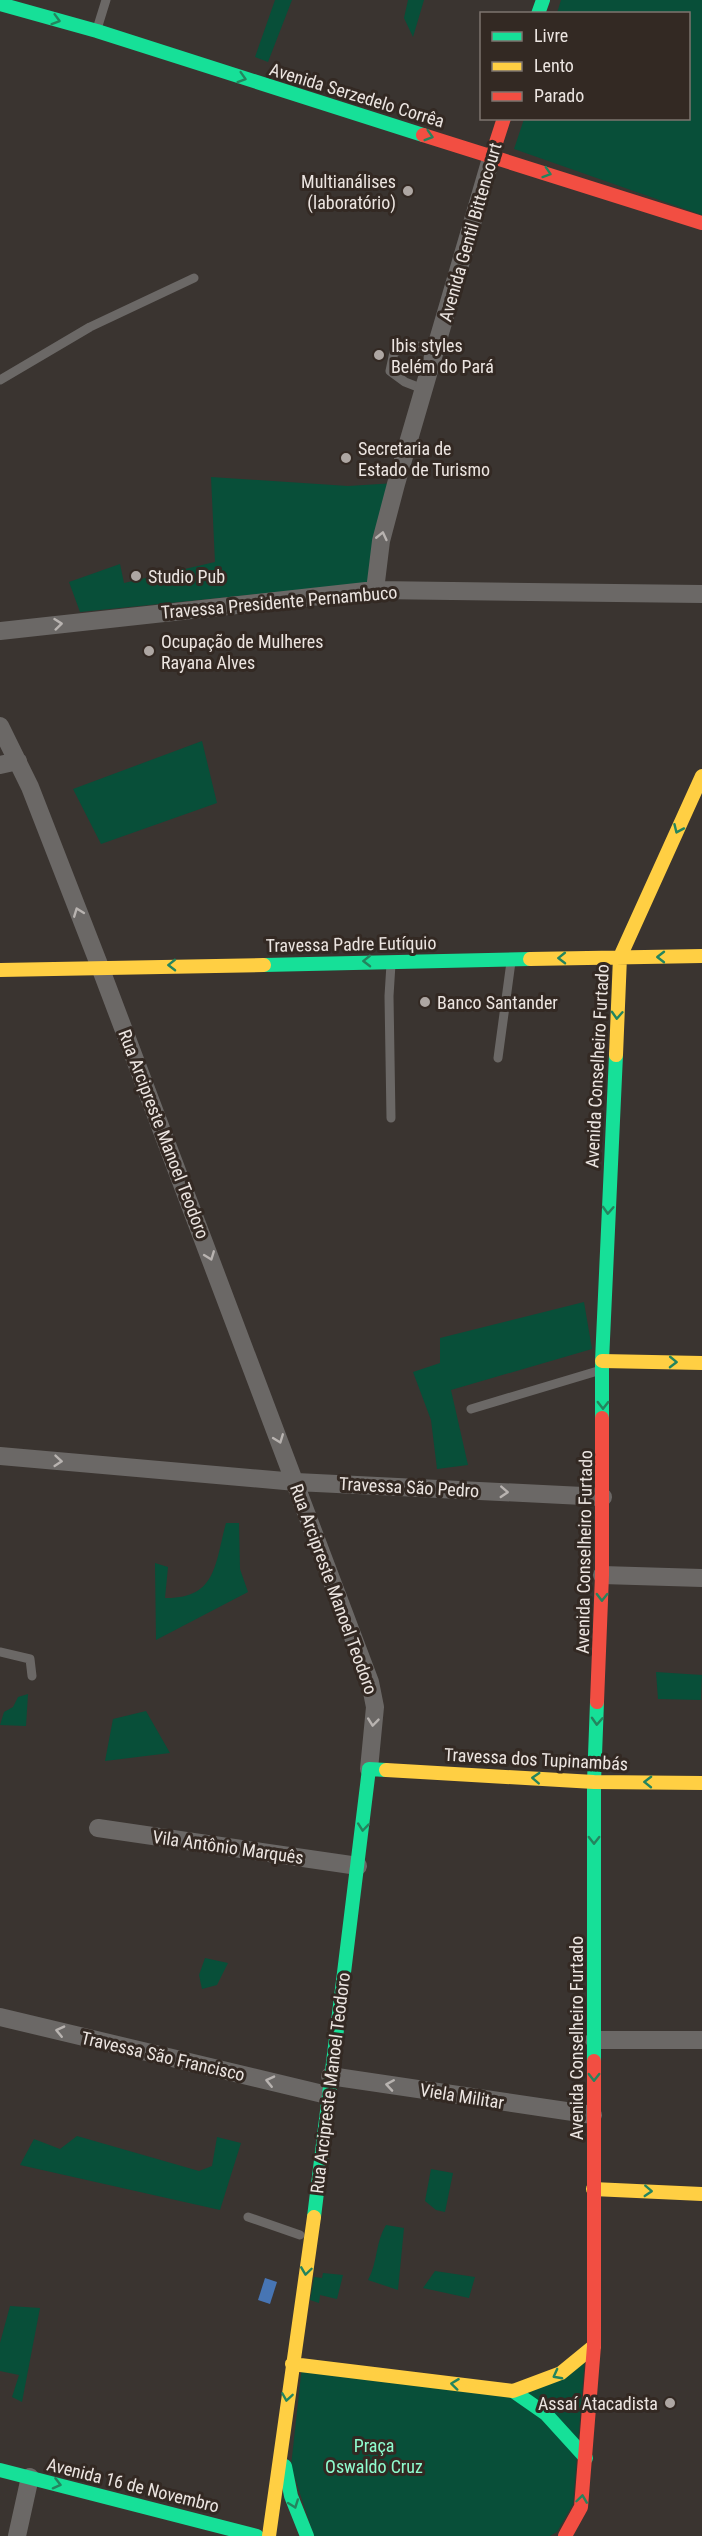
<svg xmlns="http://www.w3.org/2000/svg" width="702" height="2536" font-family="'Roboto Condensed',sans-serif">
<rect width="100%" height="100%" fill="#3a3430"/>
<!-- green -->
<path fill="#084f39" d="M275,0H292L268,62L255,57Z
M408,0H424L413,37L404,18Z
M561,0H702V215L514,149L524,119L688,118V14L557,13Z
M211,477L348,486L396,483L368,583L80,612L69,582L120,564L124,583L215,562Z
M202,741L217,803L101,844L73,789Z
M584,1302L592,1349L451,1390L468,1465L437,1469L431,1420L413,1372L440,1363V1338Z
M226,1523H239L240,1569L248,1592L156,1640L155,1563L168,1567L165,1598C217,1599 215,1563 226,1523Z
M656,1672L702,1675L701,1700L658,1699Z
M28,1694L26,1726L0,1725L4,1712L13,1707L18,1697Z
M146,1711L170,1753L105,1761L113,1719Z
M205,1958L228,1963L217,1985L202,1989L199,1975Z
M77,2136L199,2171L212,2166L217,2137L241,2143L220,2210L20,2165L34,2139L60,2149Z
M431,2169L453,2173L445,2212L436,2210L425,2201Z
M386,2225L404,2228L398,2290L368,2280C378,2262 375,2243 386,2225Z
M435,2271L475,2277L469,2298L423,2288Z
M323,2273L343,2275L337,2299L320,2295L319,2303L310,2300L314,2277L322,2278Z
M10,2306L40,2308L22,2402L12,2397L19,2375L0,2371V2343Z
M585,2357L573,2504L557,2532L550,2536H314L291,2466L302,2366L513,2393Z"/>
<!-- water -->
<path fill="#4775b4" d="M265,2278L277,2282L270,2304L258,2300Z"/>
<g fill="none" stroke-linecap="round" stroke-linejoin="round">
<!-- lane -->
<path stroke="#6b6866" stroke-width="9" d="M97,29L106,0
M0,380L90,327L194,278
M423,389L405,382L390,371L394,352L417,346L435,349
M391,964L389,996L391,1118
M498,1058L511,962
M471,1409L601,1370
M0,1652L30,1659L32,1676
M248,2217L300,2235"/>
<!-- street -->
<path stroke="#6b6866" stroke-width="18" d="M375,590L381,541L396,484L492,155
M0,631L375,590L702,594
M0,726L30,787L100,967L370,1682L375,1707L369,1769
M0,765L18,761
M0,1456L296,1482L603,1497
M602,1575L702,1578
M98,1828L358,1866
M0,2017L327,2095
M594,2040H702
M330,2076L593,2115
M17,2536L30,2477"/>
<!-- fast -->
<path stroke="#16e098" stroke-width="14" d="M0,4L97,31L423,135
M538,14L543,0
M264,965L530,959
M602,1418V1361L616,1055
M594,2061V1782L597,1702
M314,2217L369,1769L386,1770
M513,2391L546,2414L586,2458
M285,2466L291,2496L307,2536
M0,2470L257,2536"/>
<!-- slow -->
<path stroke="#ffcf43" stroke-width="14" d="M530,959L702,956
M0,970L264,965
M616,1055L620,957L702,776
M602,1361L702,1363
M386,1770L594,1782L702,1783
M593,2189L702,2194
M292,2364L513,2391L561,2373L594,2346
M269,2536L314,2217"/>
<!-- jam -->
<path stroke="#f24e42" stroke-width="14" d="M423,135L702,223
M492,155L504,118
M597,1702L602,1575V1418
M565,2536L581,2507L594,2346V2061"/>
</g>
<!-- one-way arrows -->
<defs><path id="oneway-chevron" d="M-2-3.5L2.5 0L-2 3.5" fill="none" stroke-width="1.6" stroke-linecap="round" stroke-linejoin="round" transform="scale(1.5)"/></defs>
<g stroke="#24845e">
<use href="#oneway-chevron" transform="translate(56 20) rotate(16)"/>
<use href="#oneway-chevron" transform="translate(242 78) rotate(17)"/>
<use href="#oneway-chevron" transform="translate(429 136) rotate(17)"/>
<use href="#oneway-chevron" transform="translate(547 173) rotate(18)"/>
<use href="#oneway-chevron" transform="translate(678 829) rotate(114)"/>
<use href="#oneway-chevron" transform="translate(661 957) rotate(180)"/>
<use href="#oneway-chevron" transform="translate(562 958) rotate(179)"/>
<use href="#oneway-chevron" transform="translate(367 961) rotate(179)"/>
<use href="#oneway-chevron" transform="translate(172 965) rotate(179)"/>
<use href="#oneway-chevron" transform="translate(617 1015) rotate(93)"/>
<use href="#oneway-chevron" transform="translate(608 1210) rotate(93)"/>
<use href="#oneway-chevron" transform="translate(673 1362) rotate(1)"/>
<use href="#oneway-chevron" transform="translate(603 1405) rotate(90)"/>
<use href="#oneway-chevron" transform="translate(602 1597) rotate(91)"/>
<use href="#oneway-chevron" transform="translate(597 1721) rotate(93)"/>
<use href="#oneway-chevron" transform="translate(536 1778) rotate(-177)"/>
<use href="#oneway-chevron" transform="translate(648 1782) rotate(-179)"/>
<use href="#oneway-chevron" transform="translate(363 1827) rotate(96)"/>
<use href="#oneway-chevron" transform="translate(594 1840) rotate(90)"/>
<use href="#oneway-chevron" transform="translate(594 2077) rotate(90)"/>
<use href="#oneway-chevron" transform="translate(648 2191) rotate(3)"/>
<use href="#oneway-chevron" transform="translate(306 2271) rotate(98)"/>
<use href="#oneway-chevron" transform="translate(557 2375) rotate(152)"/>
<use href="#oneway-chevron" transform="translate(455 2384) rotate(-173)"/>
<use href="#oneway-chevron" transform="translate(287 2397) rotate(99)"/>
<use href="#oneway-chevron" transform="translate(57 2484) rotate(14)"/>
<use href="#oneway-chevron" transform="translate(582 2499) rotate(-82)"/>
<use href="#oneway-chevron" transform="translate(294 2504) rotate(70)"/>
</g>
<g stroke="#b8b3b0">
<use href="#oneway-chevron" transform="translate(382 536) rotate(-77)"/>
<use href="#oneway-chevron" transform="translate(58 624) rotate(-6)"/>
<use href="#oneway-chevron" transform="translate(78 912) rotate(-111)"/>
<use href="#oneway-chevron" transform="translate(210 1256) rotate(69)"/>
<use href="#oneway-chevron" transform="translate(279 1439) rotate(69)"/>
<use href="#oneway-chevron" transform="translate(58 1461) rotate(5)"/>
<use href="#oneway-chevron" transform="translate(504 1492) rotate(3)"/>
<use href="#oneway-chevron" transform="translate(373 1722) rotate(96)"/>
<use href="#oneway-chevron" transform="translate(60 2031) rotate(-167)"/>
<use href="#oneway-chevron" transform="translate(270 2081) rotate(-167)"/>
<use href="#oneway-chevron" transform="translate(390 2085) rotate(-171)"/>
</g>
<!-- markers -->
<g fill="#aea7a3" stroke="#332923" stroke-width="2">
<circle cx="408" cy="191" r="6"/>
<circle cx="379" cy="355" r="6"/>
<circle cx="346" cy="458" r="6"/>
<circle cx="136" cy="576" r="6"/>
<circle cx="149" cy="651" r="6"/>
<circle cx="425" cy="1002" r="6"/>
<circle cx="670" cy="2403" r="6"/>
</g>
<g text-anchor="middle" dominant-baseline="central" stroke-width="6" stroke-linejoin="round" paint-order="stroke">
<!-- street labels -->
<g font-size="18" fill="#ece5e1" stroke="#332923">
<text transform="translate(357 95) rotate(17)">Avenida Serzedelo Corrêa</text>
<text transform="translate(470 232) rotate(-74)">Avenida Gentil Bittencourt</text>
<text transform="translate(279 602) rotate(-5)">Travessa Presidente Pernambuco</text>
<text transform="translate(351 944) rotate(-1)">Travessa Padre Eutíquio</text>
<text transform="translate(597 1066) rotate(-87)">Avenida Conselheiro Furtado</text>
<text transform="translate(164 1134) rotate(69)">Rua Arcipreste Manoel Teodoro</text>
<text transform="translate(409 1487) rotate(3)">Travessa São Pedro</text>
<text transform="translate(584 1552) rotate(-89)">Avenida Conselheiro Furtado</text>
<text transform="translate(334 1589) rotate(70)">Rua Arcipreste Manoel Teodoro</text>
<text transform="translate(536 1759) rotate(3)">Travessa dos Tupinambás</text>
<text transform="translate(228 1847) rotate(8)">Vila Antônio Marquês</text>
<text transform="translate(576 2038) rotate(-90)">Avenida Conselheiro Furtado</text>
<text transform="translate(163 2056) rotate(13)">Travessa São Francisco</text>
<text transform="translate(330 2083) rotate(-83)">Rua Arcipreste Manoel Teodoro</text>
<text transform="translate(462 2096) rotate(9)">Viela Militar</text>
<text transform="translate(133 2485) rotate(14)">Avenida 16 de Novembro</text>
</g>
<!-- poi labels -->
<g font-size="18" fill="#ece5e1" stroke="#332923" text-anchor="start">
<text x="396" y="181" text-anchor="end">Multianálises<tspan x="396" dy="21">(laboratório)</tspan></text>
<text x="391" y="345">Ibis styles<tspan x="391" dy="21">Belém do Pará</tspan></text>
<text x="358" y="448">Secretaria de<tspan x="358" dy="21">Estado de Turismo</tspan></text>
<text x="148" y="576">Studio Pub</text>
<text x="161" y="641">Ocupação de Mulheres<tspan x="161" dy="21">Rayana Alves</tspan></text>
<text x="437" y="1002">Banco Santander</text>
<text x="658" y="2403" text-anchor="end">Assaí Atacadista</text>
</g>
<!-- park labels -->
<g font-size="18" fill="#8ffdcf" stroke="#332923">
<text x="374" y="2445">Praça<tspan x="374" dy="21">Oswaldo Cruz</tspan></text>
</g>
</g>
<!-- legend -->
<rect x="480" y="12" width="210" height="108" fill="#332923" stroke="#7d746f" stroke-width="1.5"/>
<rect x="492" y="32" width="30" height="9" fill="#16e098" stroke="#7d746f" stroke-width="1.5"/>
<text x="534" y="42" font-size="18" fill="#ece5e1">Livre</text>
<rect x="492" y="62" width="30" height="9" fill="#ffcf43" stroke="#7d746f" stroke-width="1.5"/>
<text x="534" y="72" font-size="18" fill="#ece5e1">Lento</text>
<rect x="492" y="92" width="30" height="9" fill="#f24e42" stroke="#7d746f" stroke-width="1.5"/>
<text x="534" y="102" font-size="18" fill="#ece5e1">Parado</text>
</svg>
